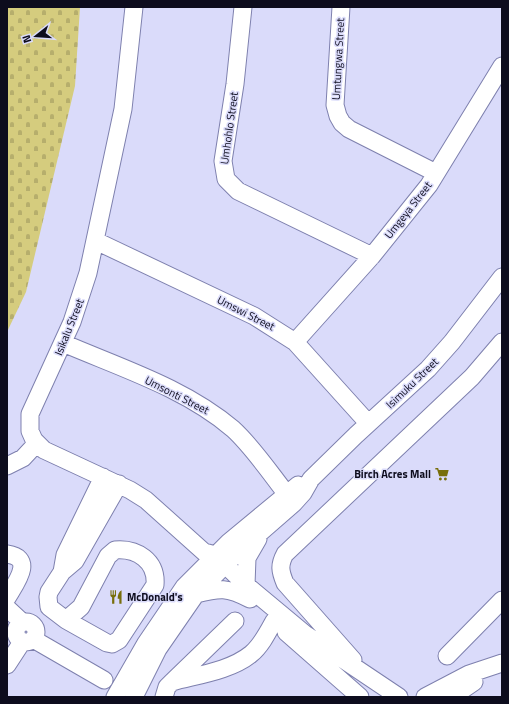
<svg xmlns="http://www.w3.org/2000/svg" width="509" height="704" font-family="'Titillium Web',sans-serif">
<defs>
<pattern id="cemetery-stones" width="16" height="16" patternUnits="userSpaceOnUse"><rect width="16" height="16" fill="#d5cc7e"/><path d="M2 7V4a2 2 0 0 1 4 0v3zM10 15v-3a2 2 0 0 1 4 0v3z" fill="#b6ae6c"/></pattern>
</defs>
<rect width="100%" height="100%" fill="#dadbfa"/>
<!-- cemetery -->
<path fill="url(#cemetery-stones)" d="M7,7H80L75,86L26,292L7,332Z"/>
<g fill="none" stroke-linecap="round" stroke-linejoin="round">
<defs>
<path id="minor" d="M134,7L123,109L88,273L72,322L30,414V431L34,440L44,450L130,490L146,500L204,552L215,555L246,585L305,634L399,697
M243,7L235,84L223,161L226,179L238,191L372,256
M341,7L335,105L338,116L342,123L349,129L436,173
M96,241L254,316L295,342L368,423
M295,342L372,256L429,185L502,66
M63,343C121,368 185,388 233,429C255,449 274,479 293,502
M7,466L23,458L37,443
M7,554C36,558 15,584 7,598
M62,572L65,555L103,477
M246,585L247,558L258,539
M196,594C220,588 227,587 250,599
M7,608L22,622
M66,620L107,643L112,644L119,640L155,585C157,561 137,548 115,550L108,556L81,607L66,620L49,607L48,597L49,592L62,572L75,561L119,484
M16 632a10 10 0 1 1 20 0a10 10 0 1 1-20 0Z
M286,632L360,697
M33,639L104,680
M447,656L502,600
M353,660L285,583C280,571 279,565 285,554L472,377L502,342
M7,665L22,642
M172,682C197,675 230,671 251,654C261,646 268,632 274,621
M115,697L146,643L184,587L229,542L298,485
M134,697L158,649L196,594L239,551L294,503L303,493L311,479L356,435L428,369L452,342L502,277
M164,697L167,687L172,682L235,621
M425,697L469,674L502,663
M452,697L474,682"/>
</defs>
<!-- minor casing -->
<use href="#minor" stroke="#7e80ae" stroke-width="19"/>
<!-- minor -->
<use href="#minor" stroke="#fff" stroke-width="17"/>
</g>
<!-- icons -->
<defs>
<symbol id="supermarket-bare" viewBox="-9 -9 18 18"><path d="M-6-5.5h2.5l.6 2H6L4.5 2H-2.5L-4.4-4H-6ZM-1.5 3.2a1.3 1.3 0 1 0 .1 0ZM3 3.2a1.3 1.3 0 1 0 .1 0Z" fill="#786e0b" stroke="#dadbfa" stroke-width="2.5" paint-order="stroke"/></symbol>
<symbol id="restaurant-bare" viewBox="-9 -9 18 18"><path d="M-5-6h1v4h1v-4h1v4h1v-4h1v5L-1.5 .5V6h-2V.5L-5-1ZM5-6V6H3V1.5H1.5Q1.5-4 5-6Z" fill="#786e0b" stroke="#dadbfa" stroke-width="2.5" paint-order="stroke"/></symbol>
</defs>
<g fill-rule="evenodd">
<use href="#supermarket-bare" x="432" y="464" width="20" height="20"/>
<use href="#restaurant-bare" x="106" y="587" width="20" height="20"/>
</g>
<g text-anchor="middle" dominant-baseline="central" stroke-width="3" stroke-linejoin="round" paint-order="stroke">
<!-- street labels -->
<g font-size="11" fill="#0d0c1d" stroke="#dadbfa">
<text transform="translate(338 59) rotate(-87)">Umtungwa Street</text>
<text transform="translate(229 128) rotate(-82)">Umhohlo Street</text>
<text transform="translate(408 210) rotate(-52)">Umgeya Street</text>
<text transform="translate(246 313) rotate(27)">Umswi Street</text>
<text transform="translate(69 327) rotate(-68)">Isikalu Street</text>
<text transform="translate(412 383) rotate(-44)">Isimuku Street</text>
<text transform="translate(177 395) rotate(27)">Umsonti Street</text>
</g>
<!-- poi labels -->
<g font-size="11" font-weight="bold" fill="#0d0c1d" stroke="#dadbfa" text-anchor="end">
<text x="431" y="474">Birch Acres Mall</text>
<text x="127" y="597" text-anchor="start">McDonald's</text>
</g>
</g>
<!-- border -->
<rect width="509" height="704" fill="none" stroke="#0d0c1d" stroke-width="16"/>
<!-- north arrow -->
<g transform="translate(36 36) rotate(253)" stroke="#dadbfa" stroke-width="3" paint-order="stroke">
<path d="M0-3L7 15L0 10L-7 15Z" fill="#0d0c1d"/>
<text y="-6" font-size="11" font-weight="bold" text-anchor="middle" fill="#0d0c1d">N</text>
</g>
</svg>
